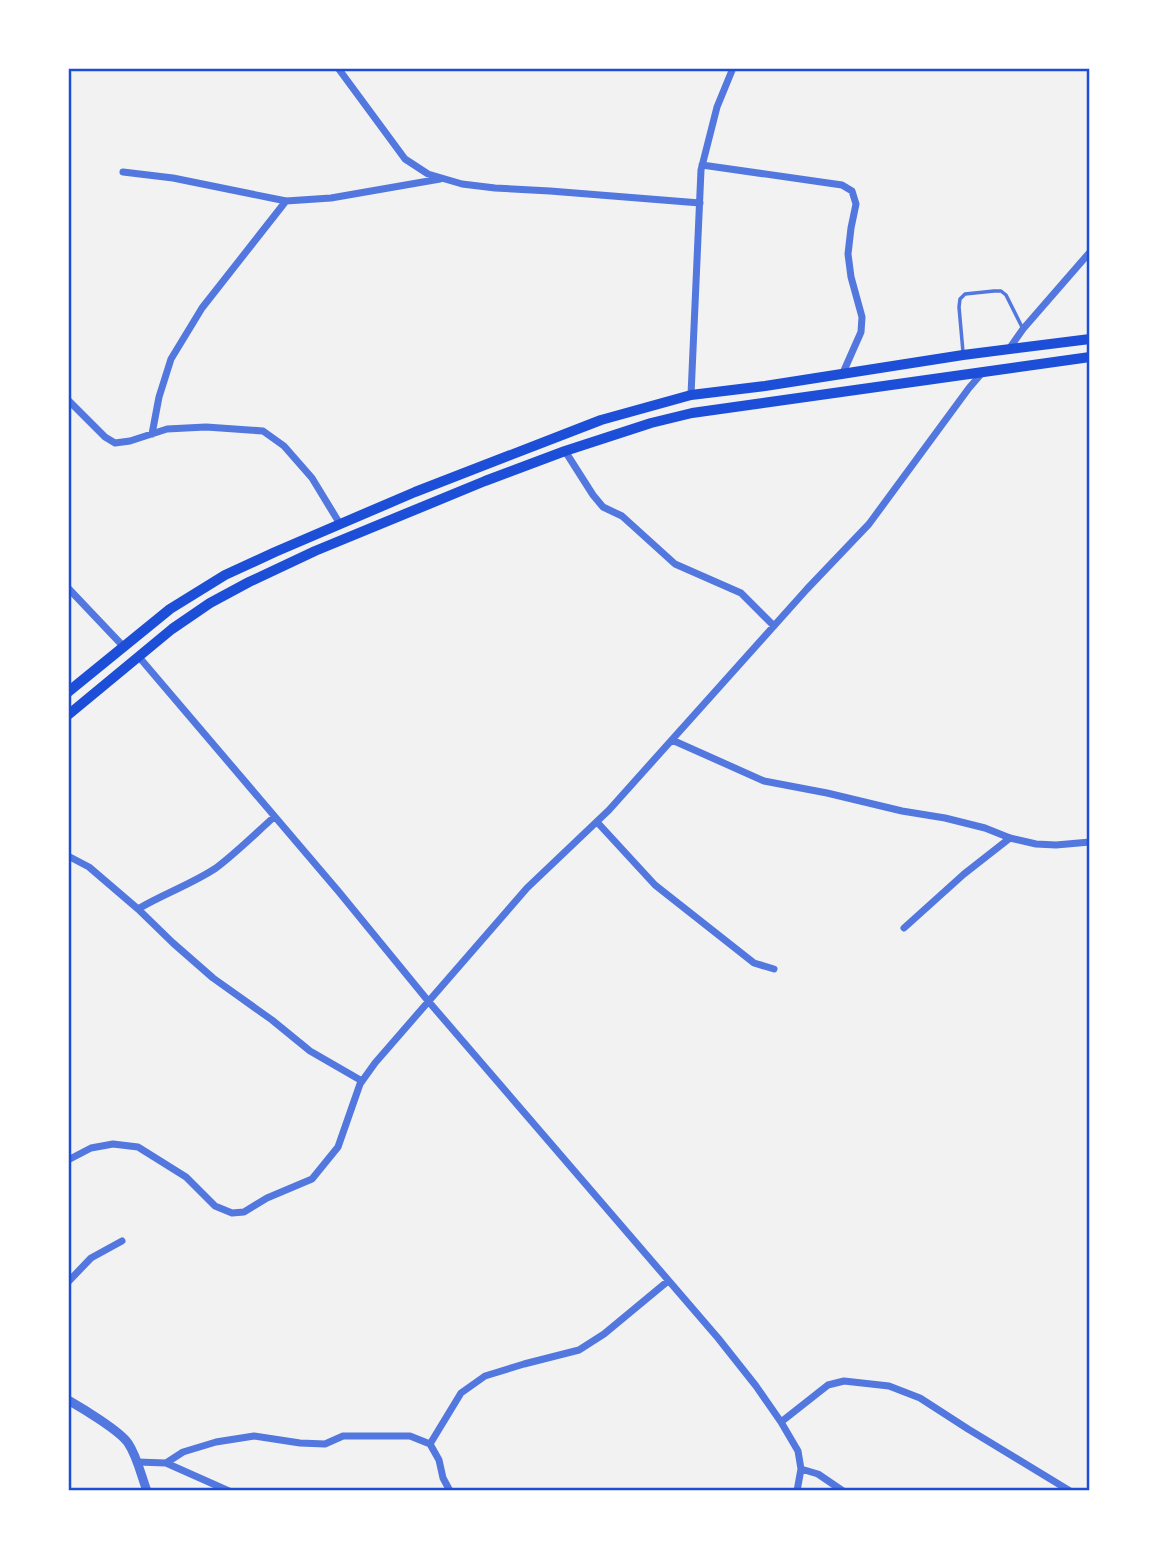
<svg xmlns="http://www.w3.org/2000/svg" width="1158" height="1559" font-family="Quicksand,sans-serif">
<rect width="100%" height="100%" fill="#f2f2f2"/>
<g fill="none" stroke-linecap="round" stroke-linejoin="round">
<!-- service -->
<path stroke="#5277de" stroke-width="3.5" d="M963,352L959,307L960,299L965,294L994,291H1001L1006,295L1022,327"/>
<!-- minor -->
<path stroke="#5277de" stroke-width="7" d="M338,68L405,159L428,174L462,184L495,188L550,191L700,203
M702,165L842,185L852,191L856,204L851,228L848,254L851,277L862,317L861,332L842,375
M123,172L173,178L286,201L331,198L440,179
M1009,349L1023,329L1090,252
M691,395L701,170L717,107L733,68
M68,400L105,437L115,443L130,441L167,429L206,427L263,431L284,446L312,478L340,524
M152,434L159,397L171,359L202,308L286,201
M565,451L593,495L603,507L622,516L675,564L741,593L774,626
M68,588L123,646
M139,657L339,892L429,1002L718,1338L756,1386L781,1422L798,1451L801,1469L797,1491
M672,740L764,781L827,793L902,811L945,818L985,828L1010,838L1036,844L1056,845L1090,842
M597,822L655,885L754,963L774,969
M68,856L89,867L138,909L173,943L213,978L272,1020L310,1051L362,1081
M138,909C163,894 192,884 216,868C236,853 255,834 274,817
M904,928L964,874L1010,838
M68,1160L91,1148L113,1144L138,1147L186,1177L215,1206L232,1213L244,1212L267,1198L312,1179L338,1147L360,1084L375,1063L527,888L609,810L807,589L869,524L969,388L982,373
M68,1282L91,1258L122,1241
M781,1422L828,1385L844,1381L889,1386L920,1398L968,1429L1070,1491
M430,1444L461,1393L485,1376L524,1364L579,1350L604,1334L668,1281
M137,1462L166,1463L229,1491
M166,1463L183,1452L216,1442L254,1436L300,1443L325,1444L343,1436H410L430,1444L439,1460L443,1478L450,1491
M801,1469L818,1474L843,1491"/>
<!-- tertiary -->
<path stroke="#5277de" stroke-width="9" d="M68,1400C82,1408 120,1431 128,1443C137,1456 141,1475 147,1491"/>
<!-- secondary -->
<path stroke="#1d4ed8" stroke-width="10" d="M68,692L170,609L225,575L275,552L415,492L601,420L691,395L765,386L963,355L1090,339
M68,715L172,629L210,603L249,582L315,551L485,481L565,451L651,423L692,413L1090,357"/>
</g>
<!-- border -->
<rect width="1158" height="1559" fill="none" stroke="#ffffff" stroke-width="140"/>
<rect x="70" y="70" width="1018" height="1419" fill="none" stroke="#1d4ed8" stroke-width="2.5"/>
</svg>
